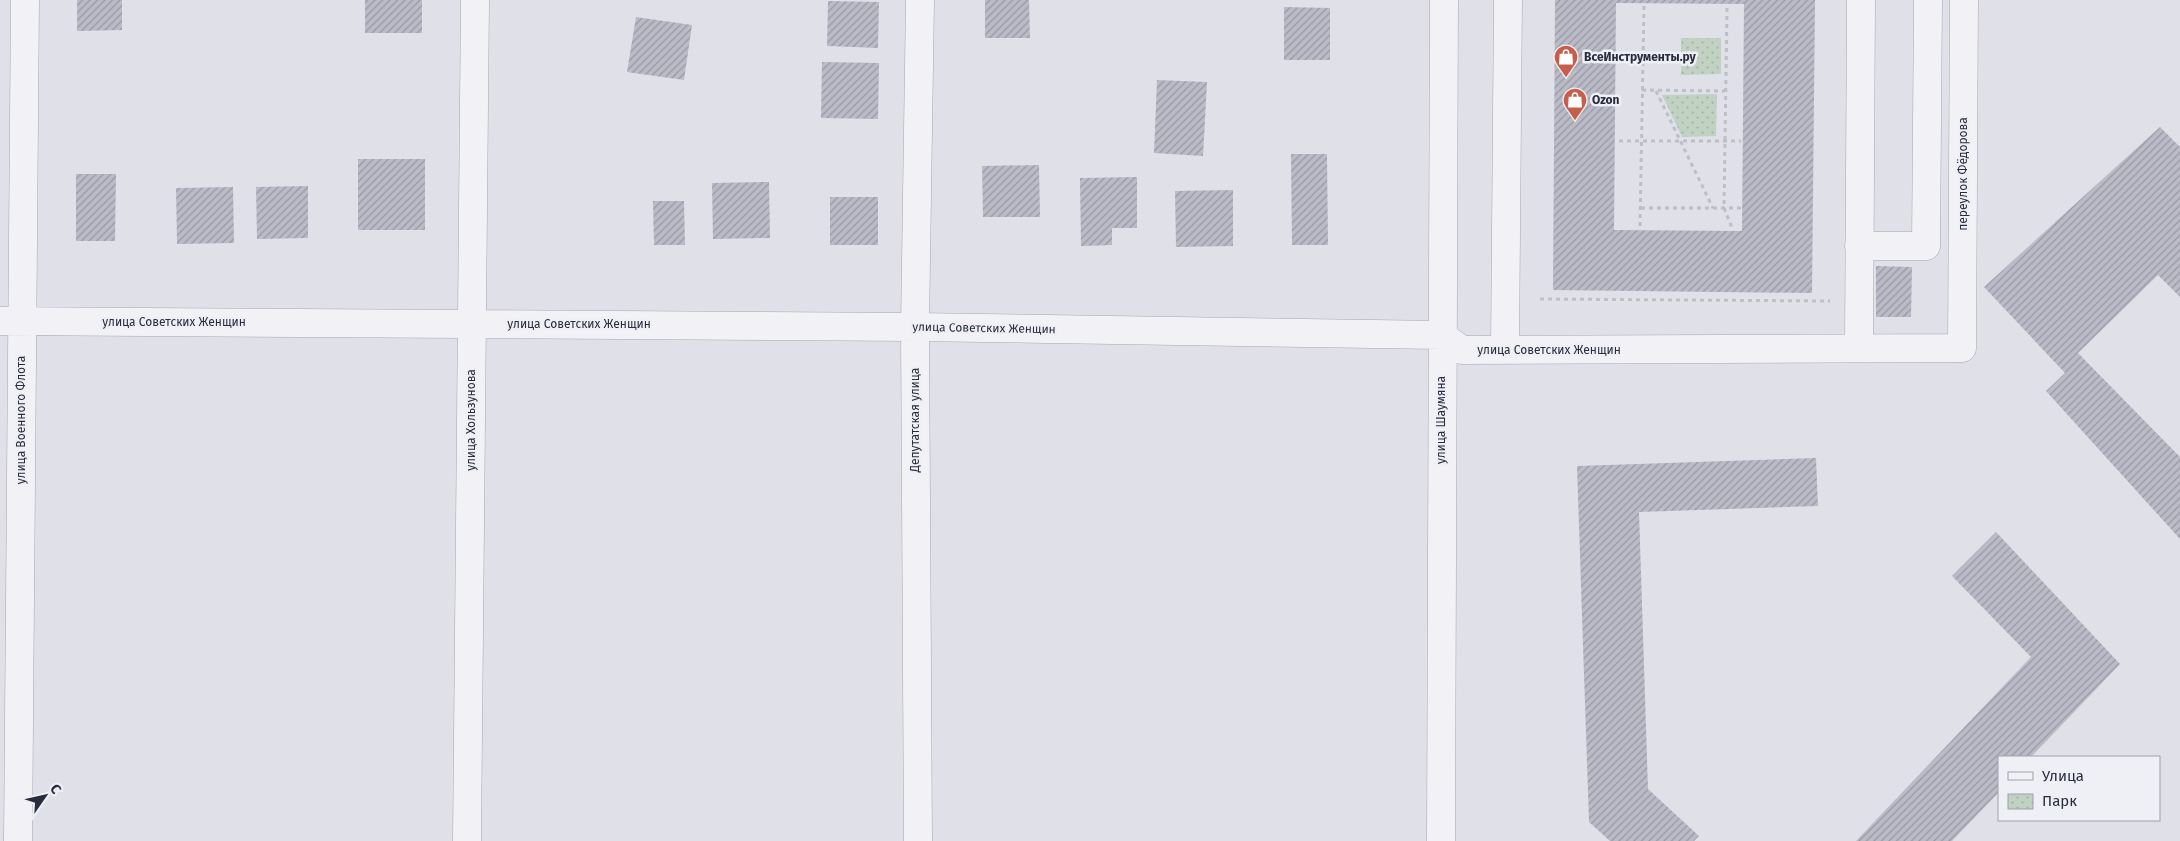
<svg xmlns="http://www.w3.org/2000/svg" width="2180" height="841" font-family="'Fira Sans',sans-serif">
<defs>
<pattern id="park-dots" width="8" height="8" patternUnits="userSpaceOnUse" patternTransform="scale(1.25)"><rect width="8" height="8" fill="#c1d1c2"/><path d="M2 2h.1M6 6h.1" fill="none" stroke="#a6b4a8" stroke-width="1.8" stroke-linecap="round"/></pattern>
<pattern id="building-hatch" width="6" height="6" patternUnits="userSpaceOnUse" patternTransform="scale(1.25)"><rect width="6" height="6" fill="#babbc7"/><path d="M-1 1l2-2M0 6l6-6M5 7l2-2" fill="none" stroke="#9798a3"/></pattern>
</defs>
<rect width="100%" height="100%" fill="#e0e0e8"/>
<!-- park -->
<path fill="url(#park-dots)" d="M1681,38H1721V74L1681,75Z
M1717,94L1716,136L1682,137L1662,95Z"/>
<!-- building -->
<path fill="url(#building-hatch)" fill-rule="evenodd" d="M77,0H122V30L77,31Z
M365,0H422V33H365Z
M985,0H1029L1030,38H985Z
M1555,0H1815L1812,293L1553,290ZM1616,3L1744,4L1742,231L1614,230Z
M828,1L879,2L878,48L827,46Z
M1284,7L1330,8V60H1284Z
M636,17L692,25L684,80L627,72Z
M822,62L879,63L878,119L821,118Z
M1157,80L1207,82L1203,156L1154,153Z
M2160,127L2180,147V297L2158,275L2078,353L2180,457V539L2046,391L2065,373L1984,287Z
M1291,154H1327L1328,245H1292Z
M358,159H425V230H358Z
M1039,165L1040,217H983L982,166Z
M76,174H116L115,241H76Z
M1137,177V228H1112V245L1081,246L1080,178Z
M769,182L770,238L713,239L712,183Z
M308,186V238L257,239L256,187Z
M233,187L234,243L177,244L176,188Z
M1233,190V246L1176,247L1175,191Z
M830,197H878V245H830Z
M653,201H684L685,245H654Z
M1876,266L1912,267L1911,317H1876Z
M1816,458L1818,506L1639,512L1648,789L1699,836L1694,841H1610L1589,822L1577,466Z
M1996,532L2120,664L2031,757H1999V792L1952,841H1856L2031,657L1952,576Z"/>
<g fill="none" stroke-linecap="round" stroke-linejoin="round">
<defs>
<path id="minor" d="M1859,246H1926L1928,0
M0,321L915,327L1441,335L1462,350L1962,348L1964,0
M1859,348L1861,0
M1505,350L1508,0
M18,841L25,0
M467,841L475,0
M918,841L915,327L920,0
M1441,841L1444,0"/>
</defs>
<!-- minor casing -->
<use href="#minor" stroke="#a5a6b2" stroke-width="29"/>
<!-- path -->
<path stroke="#bebec6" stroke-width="3" stroke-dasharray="4 4" stroke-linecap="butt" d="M1727,8L1724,208L1732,228
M1642,90L1725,91
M1656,91L1713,208
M1619,141H1741
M1641,208H1742
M1640,226L1644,6
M1540,299L1830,301"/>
<!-- minor -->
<use href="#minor" stroke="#f2f2f6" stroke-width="28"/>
</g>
<!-- icons -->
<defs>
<symbol id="shop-pin" viewBox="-11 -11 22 30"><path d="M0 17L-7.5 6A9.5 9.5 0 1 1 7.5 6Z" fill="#c65e4c" stroke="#eff0f5"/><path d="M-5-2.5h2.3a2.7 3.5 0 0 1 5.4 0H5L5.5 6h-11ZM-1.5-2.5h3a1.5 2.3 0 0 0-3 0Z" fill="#fff"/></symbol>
</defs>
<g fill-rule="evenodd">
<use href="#shop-pin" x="1552" y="43" width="28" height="38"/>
<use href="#shop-pin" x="1561" y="86" width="28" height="38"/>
</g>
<g text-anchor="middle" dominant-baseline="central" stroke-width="5" stroke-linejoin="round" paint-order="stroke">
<!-- poi labels -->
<g font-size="12" font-weight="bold" fill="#292b3e" stroke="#eff0f5" text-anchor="start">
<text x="1584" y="57">ВсеИнструменты.ру</text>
<text x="1592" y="100">Ozon</text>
</g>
<!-- street labels -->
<g font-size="12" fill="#292b3e" stroke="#eff0f5">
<text transform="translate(1963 174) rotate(-90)">переулок Фёдорова</text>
<text x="174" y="322">улица Советских Женщин</text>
<text x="579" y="324">улица Советских Женщин</text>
<text transform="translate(984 328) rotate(1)">улица Советских Женщин</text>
<text x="1549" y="350">улица Советских Женщин</text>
<text transform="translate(21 420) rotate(-90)">улица Военного Флота</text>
<text transform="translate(471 420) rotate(-90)">улица Хользунова</text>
<text transform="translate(915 420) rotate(-90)">Депутатская улица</text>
<text transform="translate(1441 420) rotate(-90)">улица Шаумяна</text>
</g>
</g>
<!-- legend -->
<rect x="1998" y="756" width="162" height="65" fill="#eff0f5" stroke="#a0a1ac"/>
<rect x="2008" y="772" width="25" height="8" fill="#f2f2f6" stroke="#a0a1ac"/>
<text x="2042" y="781" font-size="15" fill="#292b3e">Улица</text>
<rect x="2008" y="794" width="25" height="15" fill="url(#park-dots)" stroke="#a0a1ac"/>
<text x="2042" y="806" font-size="15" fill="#292b3e">Парк</text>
<!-- north arrow -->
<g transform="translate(45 796) rotate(56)" stroke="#eff0f5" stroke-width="4" paint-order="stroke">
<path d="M0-4L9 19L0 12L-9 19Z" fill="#292b3e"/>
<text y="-8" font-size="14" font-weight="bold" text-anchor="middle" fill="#292b3e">С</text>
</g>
</svg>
